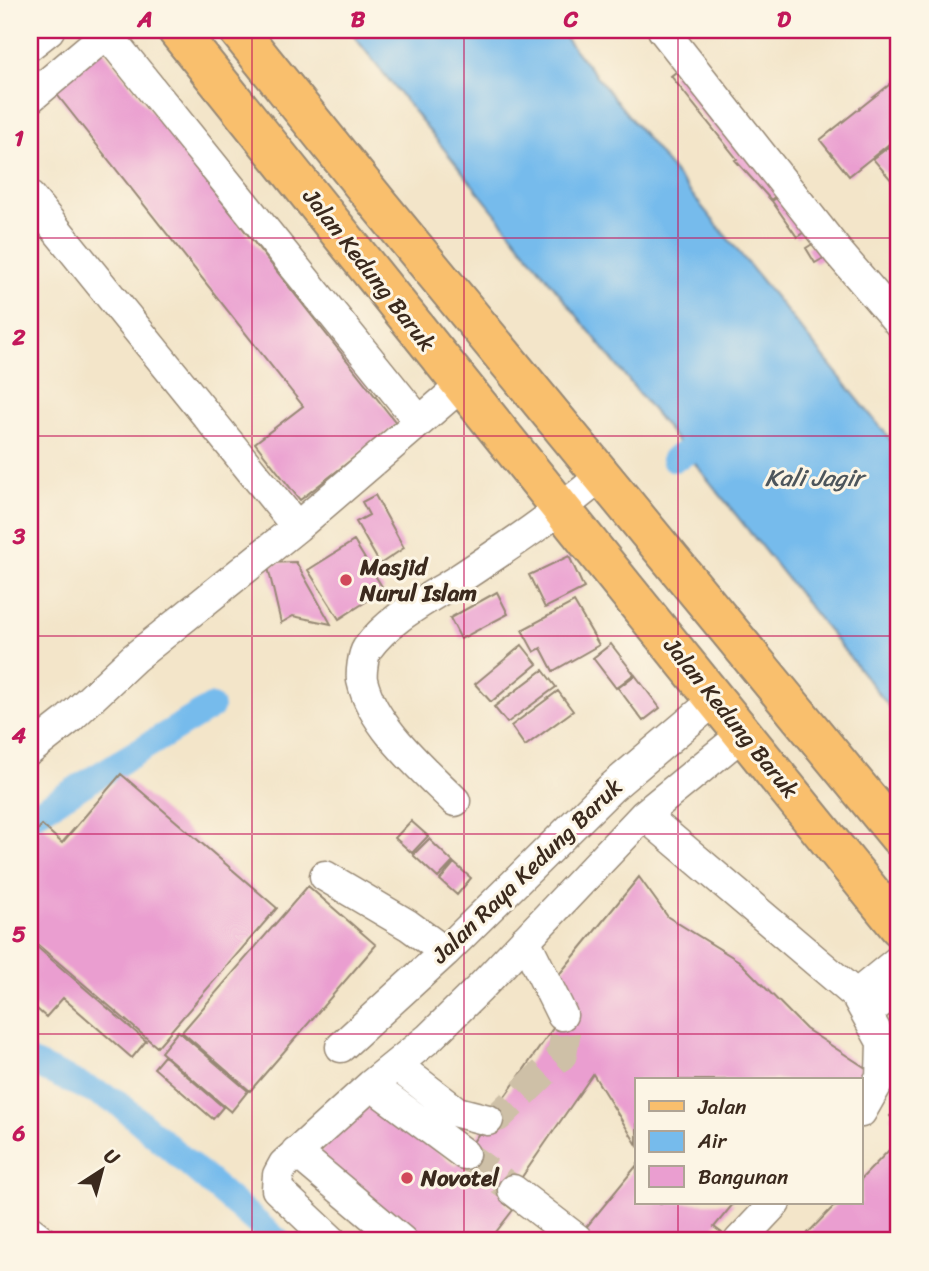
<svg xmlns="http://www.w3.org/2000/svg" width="929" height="1271" font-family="Sriracha,sans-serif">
<rect width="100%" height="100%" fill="#fcf5e5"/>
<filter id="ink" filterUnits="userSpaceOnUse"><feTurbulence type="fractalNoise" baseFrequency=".0143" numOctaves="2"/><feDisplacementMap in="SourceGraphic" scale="14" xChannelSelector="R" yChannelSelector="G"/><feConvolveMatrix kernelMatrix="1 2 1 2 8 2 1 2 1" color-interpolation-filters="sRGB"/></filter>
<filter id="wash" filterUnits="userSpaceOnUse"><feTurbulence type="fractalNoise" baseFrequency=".00686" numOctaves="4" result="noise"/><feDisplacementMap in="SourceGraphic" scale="28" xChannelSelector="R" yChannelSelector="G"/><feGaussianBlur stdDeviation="1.57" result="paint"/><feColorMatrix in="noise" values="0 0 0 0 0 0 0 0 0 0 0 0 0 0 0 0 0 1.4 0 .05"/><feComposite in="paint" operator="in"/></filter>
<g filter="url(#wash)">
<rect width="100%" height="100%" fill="#f3e5c9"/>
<!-- water -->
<path fill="#76bbec" stroke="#587285" stroke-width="2" d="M349,30H559L899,450V719Z"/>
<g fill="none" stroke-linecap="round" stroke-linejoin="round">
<!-- canal -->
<path stroke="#76bbec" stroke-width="26" d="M674,459L716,437
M30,817L211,707
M30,1062L117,1102L278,1241"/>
</g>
<g id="blocks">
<!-- building -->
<path fill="#ea9ed0" d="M101,48L397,424L300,500L255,443L303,406L51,87Z
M680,69L780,192L771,200L735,160L737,159L671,76Z
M899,77V136L849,176L820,140Z
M899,139V189L873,159Z
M782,194L807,230L797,237L772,201Z
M819,240L829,255L815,263L806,248Z
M375,495L404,548L380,564L356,522L369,515L362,502Z
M354,541L384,590L339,619L308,570Z
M569,556L584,588L545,608L529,575Z
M296,562L331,624L293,616L281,623L267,563Z
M497,592L508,614L461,639L450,618Z
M574,602L599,645L553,671L541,648L534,652L522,630Z
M611,644L634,674L616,688L593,658Z
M522,645L537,664L491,702L475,684Z
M543,670L556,687L507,723L494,707Z
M635,675L660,708L643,721L618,688Z
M558,691L573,711L525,746L511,726Z
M121,774L277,908L157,1047L30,938V839L42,825L62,843Z
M411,821L428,836L412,853L395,838Z
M429,839L453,862L438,878L413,855Z
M454,863L471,878L457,895L440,880Z
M639,877L668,917L739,961L806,1029L878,1076L861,1097V1080H637V1145L593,1074L504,1203L513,1210L489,1241H407L316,1158L364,1095L456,1166L568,1007L557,977Z
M308,886L376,945L250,1091L182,1032Z
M30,941L146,1041L132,1058L63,998L46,1017L30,1003Z
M178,1031L248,1091L231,1112L161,1052Z
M164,1056L223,1107L213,1119L154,1068Z
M899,1107V1125L890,1116Z
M899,1140V1241H800L837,1203H861V1179Z
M637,1165V1203H734L714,1227L722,1233L716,1241H575Z"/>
</g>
</g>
<g filter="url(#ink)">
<use href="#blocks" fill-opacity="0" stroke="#978874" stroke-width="2"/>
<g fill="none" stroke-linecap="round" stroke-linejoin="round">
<!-- minor-tunnel -->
<path stroke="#cec0a7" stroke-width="30" stroke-dasharray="30 15" stroke-linecap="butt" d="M488,1120L498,1117L562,1055L565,1036L562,1015
M464,1154L513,1190"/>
<defs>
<path id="minor" d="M663,30L838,252L899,323
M106,33L419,421
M30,45L49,30
M30,98L111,30
M30,197L297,527L461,386
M30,750L67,721L134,658L297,527
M455,801C423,769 372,726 362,680C361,673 363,655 367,649C389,618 428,599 459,579C509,546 556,515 601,476
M644,815L856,995L882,1042L881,1077L861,1112
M325,876L408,925L445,952
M525,940L562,1015
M856,995L899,960
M867,1012L899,989
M341,1047L445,952L611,788L716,699
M396,1065L457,1112L488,1120
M371,1085L464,1154
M296,1152L402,1241
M513,1190L577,1239
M30,1231L43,1241
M332,1241L277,1189L278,1175L284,1164L371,1085L429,1038L480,988L644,815L743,734
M739,1241L775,1203"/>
<path id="major" d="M177,30C417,330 657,629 899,927
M238,30L380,206L899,837"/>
</defs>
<!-- minor casing -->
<use href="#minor" stroke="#978874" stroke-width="33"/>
<!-- major casing -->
<use href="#major" stroke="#978874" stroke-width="42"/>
<!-- minor -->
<use href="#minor" stroke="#fff" stroke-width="30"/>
<!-- major -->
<use href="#major" stroke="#f9bf6d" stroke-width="38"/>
</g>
</g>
<!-- grid -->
<path fill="none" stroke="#c2185b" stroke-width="2" stroke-opacity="0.55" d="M252,30V1241M464,30V1241M678,30V1080M30,238H899M30,436H899M30,636H899M30,834H899M30,1034H899M678,1203V1241"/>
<!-- markers -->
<g fill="#d1495b" stroke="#fcf5e5" stroke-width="2.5">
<circle cx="346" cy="580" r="7"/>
<circle cx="407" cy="1178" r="7"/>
</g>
<g text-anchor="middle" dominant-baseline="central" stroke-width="6" stroke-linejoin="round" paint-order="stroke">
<!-- street labels -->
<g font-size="23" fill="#3b2a1e" stroke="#fcf5e5">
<text transform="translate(369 270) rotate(52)">Jalan Kedung Baruk</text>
<text transform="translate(731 718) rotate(51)">Jalan Kedung Baruk</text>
<text transform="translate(527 871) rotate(-44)">Jalan Raya Kedung Baruk</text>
</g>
<!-- poi labels -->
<g font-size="23" font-weight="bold" fill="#3b2a1e" stroke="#fcf5e5" text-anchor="start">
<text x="360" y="567">Masjid<tspan x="360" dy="26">Nurul Islam</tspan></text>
<text x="421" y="1178">Novotel</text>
</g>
<!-- water labels -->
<g font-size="24" font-style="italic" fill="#4d565c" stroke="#fcf5e5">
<text x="814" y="478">Kali Jagir</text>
</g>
</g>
<!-- margin -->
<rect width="929" height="1271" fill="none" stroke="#fcf5e5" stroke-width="77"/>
<!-- legend -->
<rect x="635" y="1078" width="228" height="126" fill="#fcf5e5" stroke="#afa495" stroke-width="2"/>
<rect x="649" y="1101" width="35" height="10" fill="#f9bf6d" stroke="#afa495" stroke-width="2"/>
<text x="698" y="1114" font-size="21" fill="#3b2a1e">Jalan</text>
<rect x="649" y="1131" width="35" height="21" fill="#76bbec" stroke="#afa495" stroke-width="2"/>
<text x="698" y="1148" font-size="21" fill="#3b2a1e">Air</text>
<rect x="649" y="1166" width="35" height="21" fill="#ea9ed0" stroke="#afa495" stroke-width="2"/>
<text x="698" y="1184" font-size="21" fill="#3b2a1e">Bangunan</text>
<!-- north arrow -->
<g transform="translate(102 1170) rotate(36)" stroke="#fcf5e5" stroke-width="5" paint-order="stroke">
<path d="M0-5L12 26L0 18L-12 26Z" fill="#3b2a1e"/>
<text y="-10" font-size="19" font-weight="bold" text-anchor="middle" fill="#3b2a1e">U</text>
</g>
<rect x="38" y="38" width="852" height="1194" fill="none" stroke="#c2185b" stroke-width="2.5"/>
<g font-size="23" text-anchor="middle" font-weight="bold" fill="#c2185b">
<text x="145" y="27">A</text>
<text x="358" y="27">B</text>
<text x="571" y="27">C</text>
<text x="784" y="27">D</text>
<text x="19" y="146">1</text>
<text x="19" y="345">2</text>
<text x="19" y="544">3</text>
<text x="19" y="743">4</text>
<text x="19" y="942">5</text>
<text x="19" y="1141">6</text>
</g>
</svg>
